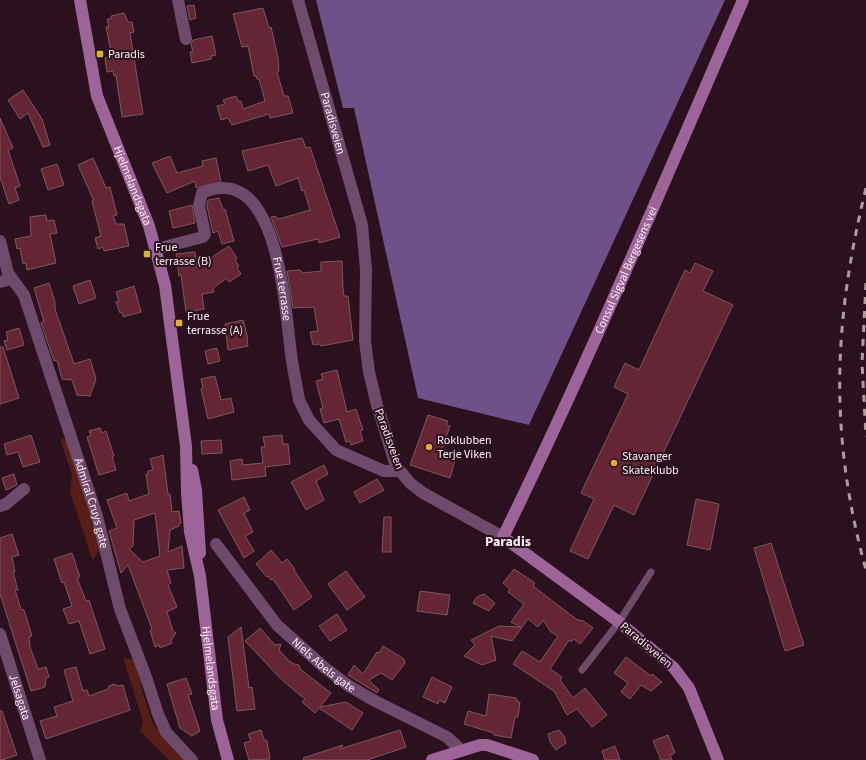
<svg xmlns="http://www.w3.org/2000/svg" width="866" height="760" font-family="'Source Sans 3',sans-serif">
<rect width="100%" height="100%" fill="#2b111e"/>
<!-- green -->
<path fill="#571d17" d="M60,439H67L100,548L94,559H92L70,492L72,475Z
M123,658L132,659L137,665L142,680L141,687L153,724L185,760H169L140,731L143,721Z"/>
<!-- water -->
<path fill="#705088" d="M316,0H725L529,425L418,398L354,108H343Z"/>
<!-- building -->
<path fill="#662534" stroke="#7c595e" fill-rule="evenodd" d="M194,5L196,18L190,20L187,6Z
M263,8L269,28L271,27L278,58L279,71L277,72L284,96H288L293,113L270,118L269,114L232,125L228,118L221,120L217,106L225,104L223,100L236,96L238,101H241L243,109L265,101L259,79H257L256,76H254L248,46L242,47L233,14Z
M124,13L128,22H132L134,32L130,33L143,114L122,117L116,75L114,76L113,71L107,72L105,58L112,57L106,27H109L107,19H111V16Z
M212,36L216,55L211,56V59L192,63L190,52H193L191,44L193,40Z
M23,90L42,119L50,145L43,147L28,113L20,119L8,100Z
M0,118L13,148L8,150L20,186L15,188L19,200L9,204L0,177Z
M302,138L306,148L310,147L340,237L319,243L318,239L282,247L271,217L275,216L279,219L310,210L304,190L302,191L298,178L276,186L268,165L248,171L242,151Z
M170,156L177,173L203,166L202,161L216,158L221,182L196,188L195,181L167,193L152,163Z
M93,158L106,188L110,187L117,215L113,216L116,224H124L129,246L104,251L103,247L98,249L95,238L101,236L92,201H94L78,165Z
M57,164L64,185L48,190L41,169Z
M219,198L223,210L225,209L234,241L222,244L218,231L213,233L207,206L208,200Z
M192,205L195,223L173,228L169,211Z
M44,215H46L47,221L54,220L57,233L50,234L56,263L27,270L26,263L23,264L20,248L17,249L15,239L31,236L30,217Z
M229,246L237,258L235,260L239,266L237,268L241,274L229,282L227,278L213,288L214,292L202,294L204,309L186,312L181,275L179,276L176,254L195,252L197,267Z
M342,261L343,289L344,296H348L353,340L321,346L320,344L313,345L310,332L318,331L314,307L293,308L287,271L300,270L303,273L321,271V262Z
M695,263L713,271L703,291L733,305L634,515L614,505L588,559L570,551L594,499L581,493L628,394L614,387L625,363L639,370L685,270L690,273Z
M90,280L96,298L79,304L73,286Z
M49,283L55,302V309L74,364L90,359L96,379L90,396L77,395L72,380L62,379L57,360L54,361L41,323L44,322L34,288Z
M134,286L141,312L123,317L122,312L120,313L116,302L119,301L116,292Z
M243,320L248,339L247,340L248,346L228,350L225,324Z
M19,328L24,345L7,350L4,341L8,340L6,332Z
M0,347H3L19,398L0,404Z
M217,348L220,361L208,364L205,351Z
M337,370L347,412L356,409L363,430L360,431L363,441L351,445L350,441L346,442L339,419L324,423L320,409L323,408L316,381L323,379L321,374Z
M215,376L221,400L231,398L234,412L208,419L201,389L203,388L201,379Z
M428,415L448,421L446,425L450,426L441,452L456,457L450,478L410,465Z
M100,428L102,433L106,431L114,456L112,457L116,470L99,475L87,437L91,436L89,431Z
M31,435L40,462L23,467L18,452L7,455L4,444Z
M282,435L283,444H288L290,464L265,467L266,476L232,480L230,461L242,459L243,465L263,463L261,447H265L263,437Z
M221,440L222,453L202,454L201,441Z
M163,455L168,494H170L172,512L179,511L181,523H179V526L170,530L168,552L182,546L184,568L167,570L171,583L168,585L177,607L167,612L173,631L176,633L171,640L172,643L160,648L159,645L155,647L150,630L152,629L128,565L121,573L109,531L117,528L107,500L127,493L129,501L149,494L146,474H148V471L153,470L150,459ZM155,513L160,556L143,562L129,549L133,546L134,520Z
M324,465L328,474L316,481L324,500L306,510L291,482Z
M14,474L17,485L6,490L2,478Z
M377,479L384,490L360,503L354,492Z
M244,497L250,510L244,513L253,532L245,536L254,551L244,558L218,510Z
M696,499L719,504L710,550L687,545Z
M384,517H391V552H382Z
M12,534L19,555L12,557L15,572H13L18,590H15L21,609L24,610L32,636L29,637L30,647L38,669L46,667L49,677L46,678L45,687L31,691L0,594V538Z
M771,543L804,645L785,651L754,548Z
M271,550L282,563L287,559L295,569L294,570L312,597L294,610L273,579L271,580L268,576L267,577L256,564Z
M72,553L80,577L77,578L86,601L89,600L105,649L90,654L79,621L69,624L63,609L72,606L64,582L62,583L54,559Z
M514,569L535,583L533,586L576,619L581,621L582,620L593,628L580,644L574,639L571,642L569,640L550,669L562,677L560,680L573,698L585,688L607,715L592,727L577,709L567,715L554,691L513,664L522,651L540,662L558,636L551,632L543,620L538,627L528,619L512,641L491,636L496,660L482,665L464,656L475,645L471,640L499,626L521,627L511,622L524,604L508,592L510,589L503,583Z
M346,571L365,597L347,610L328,584Z
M420,591L450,595L447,615L417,611Z
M484,594L495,603L489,611L473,603L477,597Z
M337,614L347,630L330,641L319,626Z
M241,627L249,688L252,687L255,709L237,711L228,637Z
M260,628L275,645L281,644L279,650L288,660L294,664L299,665L300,669L331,693L320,707L346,702L363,713L352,730L319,708L315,713L302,702L305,699L283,681L245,641Z
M383,646L404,659L405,663L392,680L381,673L369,680L379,690L377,693L348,675L354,665L363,674L377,652L379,653Z
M626,657L651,676L652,674L662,682L651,691L641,685L630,699L621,692L628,683L614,673Z
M76,667L83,691L87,690L89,696L108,689L109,686L114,684L118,686L123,685L130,710L46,739L40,721L57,716L54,707L73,701L64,670Z
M432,677L452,687L445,703L439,700L438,704L423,697Z
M186,678L192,694L188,695L200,731L192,736L180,728L167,684Z
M489,694L516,698L518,702H520L518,717H515L511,738L494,735V733L464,724L468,711L486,716Z
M0,711H2L17,755L2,760H0Z
M261,730L264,740L267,741L270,759L249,760L244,743L251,741L248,734Z
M400,730L406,747L367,760H304L303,758L343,745L340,749Z
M559,730L564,736L566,743L556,750L550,742L548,734Z
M668,735L675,753L670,755L672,760H661L653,741Z
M615,746L620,760H605L602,751Z"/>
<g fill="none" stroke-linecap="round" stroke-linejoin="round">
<!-- lane -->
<path stroke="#6e4a6b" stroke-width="7" d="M582,670L619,622L651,572"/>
<!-- street -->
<g stroke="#6e4a6b" stroke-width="12">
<path d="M178,0L186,39"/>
<path id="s1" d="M298,0L362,225L366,270L365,341L369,372L377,405L396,466L410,483L423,493L503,537"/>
<path id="s2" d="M0,241L8,273L24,295L97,516L120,609L146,677L158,714L166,732L192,760"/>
<path id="s3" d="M156,249L203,237L205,234L199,206L202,193C281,158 285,317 292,361C294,374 297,387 299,400L309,420L336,450L384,471H399"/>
<path d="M0,282L12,279"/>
<path d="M0,506L6,504L24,489"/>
<path id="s4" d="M216,544L277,625L325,668L349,686L375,701L447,737L461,750"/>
<path id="s5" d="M0,634L40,760"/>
</g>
<!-- secondary -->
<g stroke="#9d6499" stroke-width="12">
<path id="s6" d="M80,0L97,96L149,226L165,285L186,446L187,492L190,532L200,576L217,720L228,760"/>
<path d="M192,470L196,490L200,553"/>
<path d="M432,760L480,745H487L533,760"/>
<path id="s7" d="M718,760L689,688L674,668L619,622L503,537C589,361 665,180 743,0"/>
</g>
<!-- rail -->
<path stroke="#ae9ba4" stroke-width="3" stroke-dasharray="7 7" stroke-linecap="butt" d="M866,188C833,323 829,435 866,570
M866,283L862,363L866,437"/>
</g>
<!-- markers -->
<g fill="#deb133" stroke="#2b111e" stroke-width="1.5">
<rect x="96" y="50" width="8" height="8" rx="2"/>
<rect x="143" y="250" width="8" height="8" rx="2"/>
<rect x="175" y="319" width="8" height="8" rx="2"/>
<circle cx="429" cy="447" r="4"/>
<circle cx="614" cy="463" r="4"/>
</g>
<g text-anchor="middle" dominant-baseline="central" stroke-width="4" stroke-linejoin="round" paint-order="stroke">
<!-- poi labels -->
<g font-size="12" fill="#feeff6" stroke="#2b111e" text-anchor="start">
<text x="108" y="54">Paradis</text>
<text x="155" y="247">Frue<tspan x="155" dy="14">terrasse (B)</tspan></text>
<text x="187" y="316">Frue<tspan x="187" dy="14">terrasse (A)</tspan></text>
<text x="437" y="440">Roklubben<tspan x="437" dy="14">Terje Viken</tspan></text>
<text x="622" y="456">Stavanger<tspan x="622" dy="14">Skateklubb</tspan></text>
</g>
<!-- street labels -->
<g font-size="12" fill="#feeff6" stroke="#2b111e">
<text stroke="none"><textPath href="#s1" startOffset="128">Paradisveien</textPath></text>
<text stroke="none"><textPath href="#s6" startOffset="194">Hjelmelandsgata</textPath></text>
<text stroke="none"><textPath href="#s7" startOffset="612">Consul Sigval Bergesens vei</textPath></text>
<text stroke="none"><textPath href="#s3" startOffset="242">Frue terrasse</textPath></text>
<text transform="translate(389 439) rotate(70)">Paradisveien</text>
<text stroke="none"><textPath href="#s2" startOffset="279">Admiral Cruys gate</textPath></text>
<text transform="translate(646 645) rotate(40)">Paradisveien</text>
<text stroke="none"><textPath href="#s4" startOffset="163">Niels Abels gate</textPath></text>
<text stroke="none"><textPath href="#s6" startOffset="685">Hjelmelandsgata</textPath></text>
<text stroke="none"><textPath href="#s5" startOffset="66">Jelsagata</textPath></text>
</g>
<!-- quarter labels -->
<g font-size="14" font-weight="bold" fill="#feeff6" stroke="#2b111e">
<text x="508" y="542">Paradis</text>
</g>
</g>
</svg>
